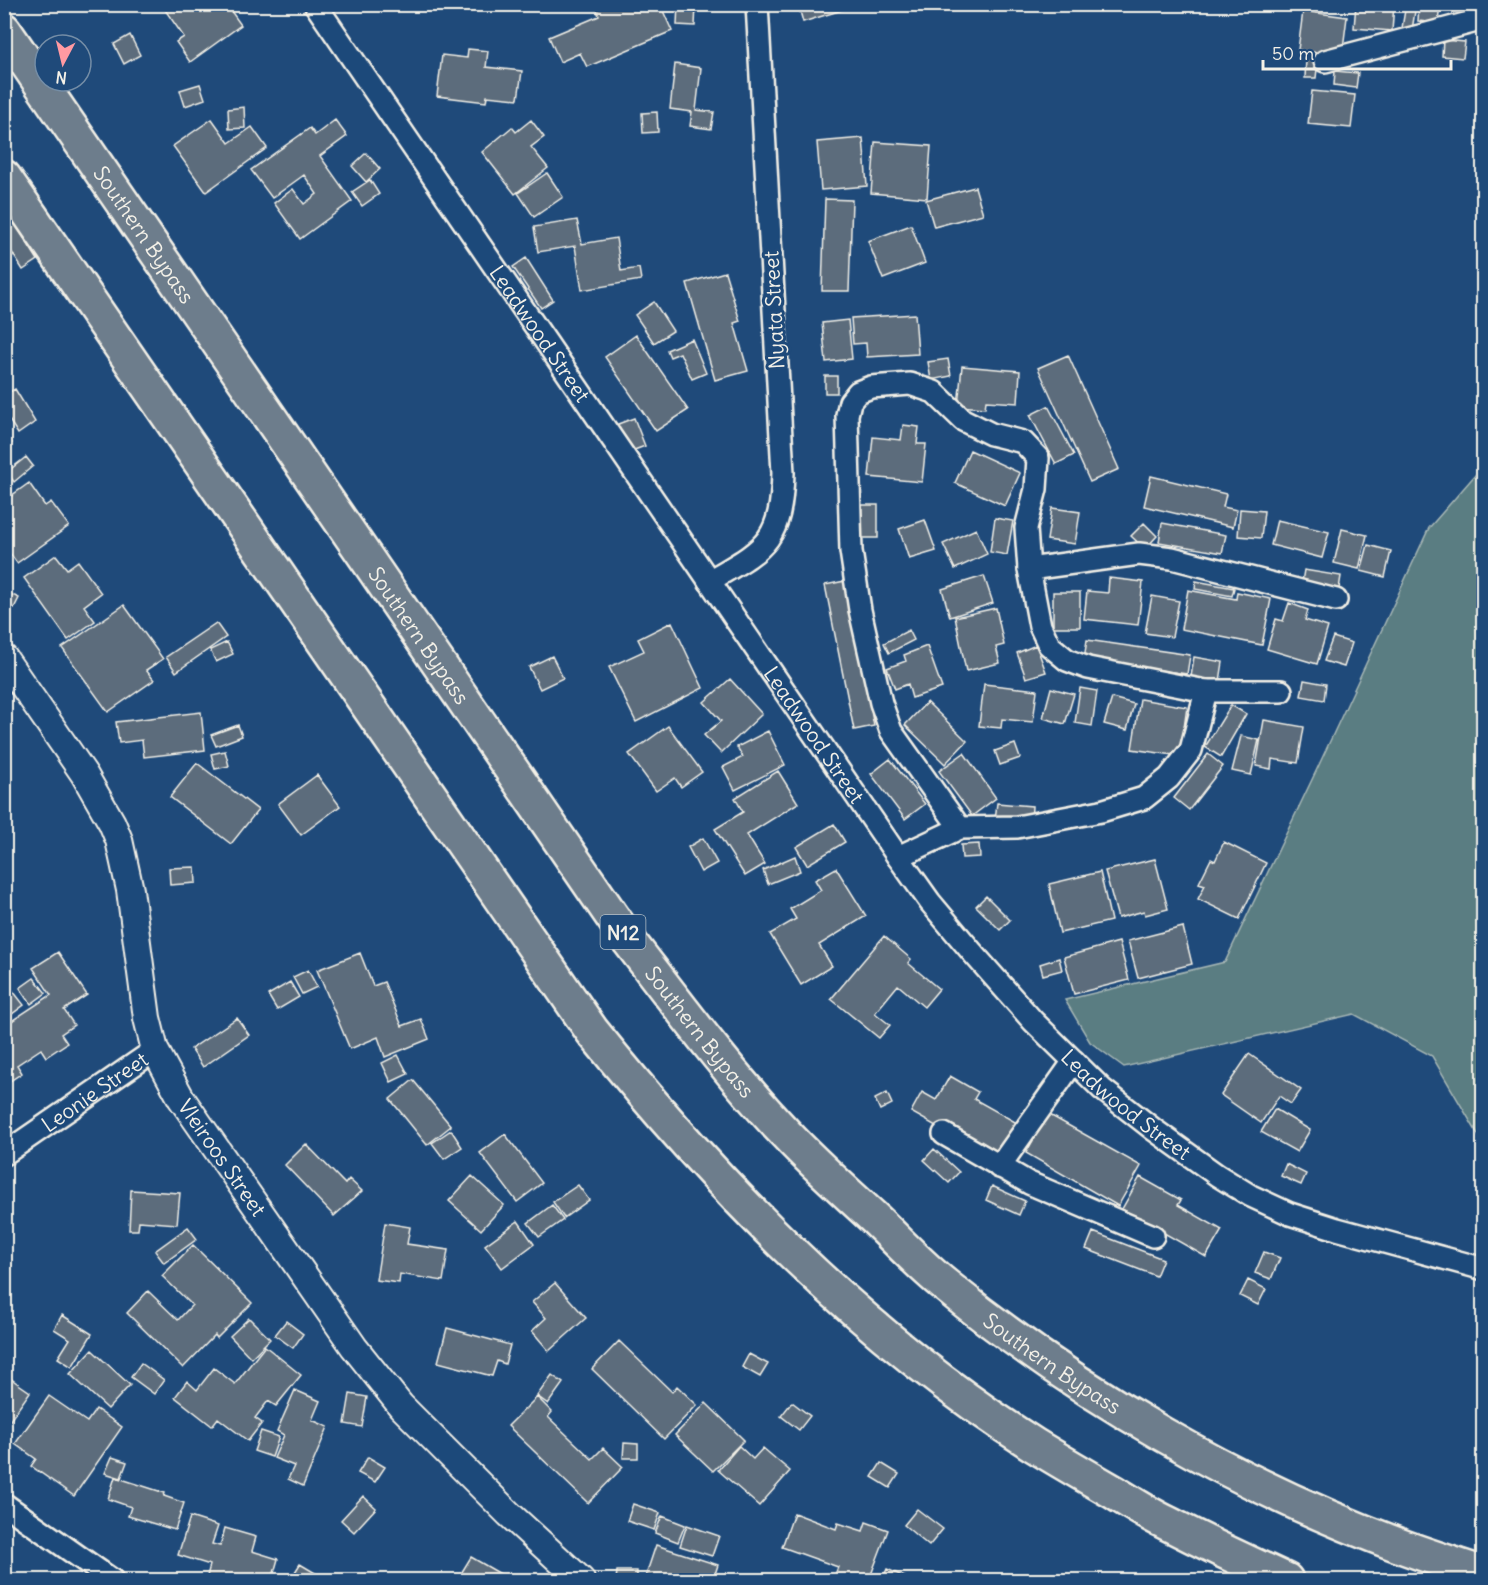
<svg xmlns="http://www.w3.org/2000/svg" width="1488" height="1585" font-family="Delius,sans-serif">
<rect width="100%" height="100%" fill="#1f4a7a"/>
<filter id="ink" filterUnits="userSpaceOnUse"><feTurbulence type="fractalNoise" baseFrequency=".0167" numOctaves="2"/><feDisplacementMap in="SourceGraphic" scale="12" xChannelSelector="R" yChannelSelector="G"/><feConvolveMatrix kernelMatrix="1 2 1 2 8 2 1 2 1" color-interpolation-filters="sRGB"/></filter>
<g filter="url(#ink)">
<!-- green -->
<path fill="#5a7d82" stroke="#a7b7b5" stroke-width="1.5" d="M1483,466V1143L1432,1056L1354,1014L1124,1067L1090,1042L1065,1000L1225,962L1318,767L1429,528Z"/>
<!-- building -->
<path fill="#5b6c7c" stroke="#f4f1e8" stroke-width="1.5" d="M161,4H226L241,25L190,62L176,42L184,37Z
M610,4H660L672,31L587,67L580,53L560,62L549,37L599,16L597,10Z
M678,4H696L695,26L677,25Z
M798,4H854L855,6L803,22Z
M1356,4H1394L1392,31L1354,28Z
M1419,4H1440L1438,23L1418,21Z
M1440,4H1473L1472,10L1440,7Z
M1405,10L1415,11L1412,30L1402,28Z
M1303,11L1347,17L1342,56L1298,50Z
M130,35L140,55L124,64L114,44Z
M1443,40L1465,42L1463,58L1442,56Z
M468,49L488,51L486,67L522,71L518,99L487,96L486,102L437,96L442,55L467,58Z
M1306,59L1318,60L1316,78H1305Z
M675,64L701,68L696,110L714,112L711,129L690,126L692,112L670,109Z
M1335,71L1358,73L1356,88L1334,85Z
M200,84L205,99L185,106L180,90Z
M1312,91L1355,95L1351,128L1308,124Z
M244,107L245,128L229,129L228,109Z
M657,112L658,132L643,133L642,113Z
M212,119L229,143L252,127L267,148L206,192L173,146Z
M335,120L347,136L320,156L352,201L300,239L274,203L293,189L304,204L317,194L304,175L272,198L251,170L310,128L315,135Z
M531,120L544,137L531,147L548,168L515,194L482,152L512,127L516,132Z
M863,138L867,186L821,190L817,142Z
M875,142L931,146L927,198L871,193Z
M366,153L380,169L366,182L352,166Z
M547,173L563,197L534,217L518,193Z
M370,180L379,194L362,206L352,192Z
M975,187L983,214L934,227L926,200Z
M825,199L852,200L849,291H822Z
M12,219L38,260L23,270L4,240V223Z
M577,220L582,244L616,238L621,271L639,268L641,280L582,290L575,246L538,252L534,227Z
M911,225L925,263L883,279L868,241Z
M526,258L553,300L541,308L513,267Z
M725,272L740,321L734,323L748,371L715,380L687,283Z
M654,302L673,331L654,343L635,315Z
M915,314L918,354L867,357L866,343L853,344L851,318Z
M848,320L852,359L826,362L822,323Z
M636,335L688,410L656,431L605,357Z
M692,339L706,373L692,379L680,353L670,357L667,350Z
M1068,355L1119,469L1090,482L1038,368Z
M948,359L951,376L931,380L928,362Z
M962,366L1020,371L1018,403L986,401L985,408L958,406Z
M825,376H837V393H825Z
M15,389L35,422L18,434L4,412V395Z
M1048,406L1074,455L1056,464L1030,415Z
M634,418L645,446L629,452L618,424Z
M903,425L919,427L917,444H926L922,482L869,477L873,437L901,440Z
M4,429L12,443L4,447Z
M970,450L1020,473L1005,506L955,483Z
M26,457L33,466L14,482L7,472Z
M1151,476L1226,494L1223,507L1237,510L1233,527L1144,506Z
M29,483L45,506L51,502L69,526L17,563L4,545V501Z
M860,505H878V538H860Z
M1052,508L1080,512L1075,544L1047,540Z
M1240,509L1264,511L1261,538L1238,536Z
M995,518L1013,521L1007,555L990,552Z
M925,520L936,551L909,559L899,529Z
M1277,520L1329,532L1322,558L1271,545Z
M1144,523L1157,536L1145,549L1131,536Z
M1162,523L1226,535L1222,553L1159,542Z
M976,529L987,554L955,569L943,544Z
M1342,529L1367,535L1359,569L1334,563Z
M1368,545L1391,551L1385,577L1361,571Z
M56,555L67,569L78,561L101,593L84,606L95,621L68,640L24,578Z
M1304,570L1341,576L1338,595L1301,588Z
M984,576L993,603L950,617L942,589Z
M1109,578L1143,582L1138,625L1084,619L1087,591L1108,593Z
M845,581L874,726L854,730L825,585Z
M1196,581L1234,588L1232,596L1195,589Z
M1188,590L1236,599L1237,592L1271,599L1262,645L1181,629Z
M4,591L19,598L14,608L4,603Z
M1053,592H1080V627H1053Z
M1152,596L1179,601L1172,637L1145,633Z
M1289,603L1308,610L1305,620L1328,627L1317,664L1267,649L1276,619L1283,621Z
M124,605L163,659L146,670L154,680L108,712L62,648Z
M996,608L1004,645L996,647L1000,663L966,671L955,617Z
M672,622L703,688L636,722L609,667L644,651L638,639Z
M216,623L226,637L176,672L166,657Z
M909,630L914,640L889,653L884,643Z
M1333,637L1352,643L1344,667L1324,661Z
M1087,640L1190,655L1187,674L1084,659Z
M227,642L233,654L216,662L210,650Z
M1036,645L1046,672L1026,678L1017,653Z
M927,646L942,688L912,698L908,684L895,689L887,668L906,661L904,655Z
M552,656L563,678L540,689L529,667Z
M1194,657L1223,662L1220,681L1191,677Z
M730,679L762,714L721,753L704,735L721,721L704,702Z
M1304,680L1326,684L1324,700L1301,696Z
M984,684L1037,690L1033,722L1002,719L1001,728L979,726Z
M1051,688L1074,694L1065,724L1043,718Z
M1080,688L1097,691L1092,726L1075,723Z
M1112,698L1134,704L1127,730L1104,724Z
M1140,699L1187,707L1180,756L1132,749Z
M927,702L967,741L945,764L905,725Z
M1231,705L1246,714L1221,757L1205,747Z
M201,712L205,750L144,757L142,740L119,743L116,722Z
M1264,720L1304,727L1298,763L1272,759L1271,769L1256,766Z
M238,725L242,736L216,746L211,735Z
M668,726L702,772L681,787L675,778L656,791L629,754Z
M768,731L785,765L735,790L723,767L743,757L737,747Z
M1241,736L1259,740L1251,775L1232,771Z
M1015,744L1020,758L1000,765L995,751Z
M225,751L229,766L215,769L211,754Z
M964,753L996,798L972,816L939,771Z
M1208,754L1223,766L1189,810L1174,798Z
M890,759L925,804L905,819L871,774Z
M197,763L258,810L231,844L170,797Z
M778,771L798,803L747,835L765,864L745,876L715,829L743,812L735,798Z
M317,775L340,806L301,835L278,804Z
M997,803L1032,806L1031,824L995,820Z
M834,824L845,842L807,865L796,847Z
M703,838L717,863L701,872L688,847Z
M1224,842L1266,863L1239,919L1198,899L1205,885L1199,883L1211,859L1215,861Z
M979,844L980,857L962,858L961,845Z
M795,856L800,871L768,884L763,870Z
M1155,859L1168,909L1145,915L1144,911L1118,918L1105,871Z
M195,867L196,883L170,885L169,868Z
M836,868L866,916L819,945L832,966L801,985L770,934L796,919L790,909L821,890L815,880Z
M1100,872L1111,921L1060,933L1049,884Z
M986,896L1010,920L1000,930L976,906Z
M1183,927L1192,964L1138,978L1128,941Z
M884,936L911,959L908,963L939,989L924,1007L898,985L875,1013L890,1025L879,1038L831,999Z
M1119,942L1129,980L1074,994L1064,957Z
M58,952L87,995L64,1010L74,1025L61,1034L67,1043L46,1057L41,1049L17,1065L22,1073L4,1085V1026L51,995L33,968Z
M360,953L373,986L384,982L402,1026L421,1019L429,1039L385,1057L378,1037L350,1049L317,970Z
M1059,958L1062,970L1043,975L1040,964Z
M308,970L317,987L302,994L293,977Z
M34,978L46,993L31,1004L20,988Z
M290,982L299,997L277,1010L268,995Z
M13,991L24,1005L4,1020V998Z
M237,1018L249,1035L203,1067L191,1049Z
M1249,1054L1301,1090L1291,1104L1279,1096L1261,1123L1221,1095Z
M398,1055L408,1074L391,1082L382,1063Z
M950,1076L978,1092L974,1099L1017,1123L996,1160L911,1112L922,1092L936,1100Z
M413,1080L451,1126L427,1145L390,1099Z
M887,1093L892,1104L880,1110L875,1099Z
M1275,1109L1310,1130L1297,1152L1261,1132Z
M1048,1114L1141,1166L1118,1206L1026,1153Z
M451,1130L462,1147L444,1159L432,1143Z
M505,1134L542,1183L517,1202L480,1153Z
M306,1144L345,1184L349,1179L362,1191L334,1216L285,1165Z
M934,1149L959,1172L949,1183L924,1160Z
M1286,1164L1306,1174L1301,1185L1281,1176Z
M472,1176L504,1205L481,1230L449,1201Z
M1140,1177L1181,1200L1178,1205L1222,1230L1206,1257L1122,1209Z
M578,1185L589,1200L564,1218L553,1202Z
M992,1186L1025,1201L1019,1215L986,1200Z
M131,1190L180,1193L177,1224L139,1221L138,1230H129Z
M552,1205L563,1220L539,1237L528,1223Z
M518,1221L534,1244L502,1268L485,1245Z
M385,1223L410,1227L407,1244L448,1250L443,1281L400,1274L399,1283L376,1280Z
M188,1227L197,1239L164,1263L155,1251Z
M1093,1232L1163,1259L1156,1276L1086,1249Z
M193,1245L252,1303L217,1338L215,1335L183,1368L127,1313L148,1291L178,1320L192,1305L162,1276Z
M1264,1252L1280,1258L1271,1279L1255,1273Z
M1248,1280L1266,1289L1258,1305L1240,1296Z
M555,1283L586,1318L549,1351L532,1331L546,1318L532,1302Z
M62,1315L92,1334L72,1367L58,1358L70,1339L54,1329Z
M249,1318L270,1339L251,1358L230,1336Z
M286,1321L303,1334L293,1348L275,1335Z
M447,1328L510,1345L505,1364L497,1361L492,1376L438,1362Z
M619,1341L672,1392L677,1386L697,1405L664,1439L592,1369Z
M265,1346L301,1375L276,1406L268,1401L255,1418L262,1423L248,1441L218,1418L212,1426L175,1397L187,1381L197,1390L214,1368L235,1384Z
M92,1350L130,1385L108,1409L70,1374Z
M749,1354L768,1364L760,1377L742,1367Z
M141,1363L164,1380L154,1394L131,1377Z
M4,1374L30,1392L4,1429Z
M552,1375L563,1383L548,1404L537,1396Z
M295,1390L320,1401L312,1420L328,1427L303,1486L288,1479L294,1466L274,1458L284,1435L277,1431Z
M350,1394L367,1397L362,1427L345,1424Z
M49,1396L87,1422L96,1409L122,1427L74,1496L31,1466L36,1459L15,1444Z
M537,1397L552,1412L548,1417L592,1459L603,1448L623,1467L588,1503L508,1426Z
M792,1402L810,1416L799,1430L781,1416Z
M706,1403L744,1440L713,1471L675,1435Z
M261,1431L279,1437L272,1457L254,1451Z
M624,1443L638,1444V1458H623Z
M739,1446L753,1459L763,1448L790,1471L759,1506L718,1470Z
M112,1457L127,1462L121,1478L105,1473Z
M368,1457L385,1467L375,1482L358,1473Z
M881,1463L899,1474L890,1488L872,1477Z
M115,1477L165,1493L164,1496L184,1503L175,1530L128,1516L131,1507L108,1499Z
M363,1496L376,1508L354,1532L341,1520Z
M633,1504L660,1513L654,1530L627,1521Z
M917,1509L943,1529L929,1546L904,1525Z
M794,1513L836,1529L838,1523L863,1531L866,1522L888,1530L869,1580H833L838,1567L782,1547Z
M662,1516L685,1525L678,1542L655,1533Z
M190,1517L218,1526L212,1544L220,1546L225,1528L256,1537L252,1551L278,1559L272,1580H206L210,1565L178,1555Z
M687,1525L719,1536L712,1556L680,1546Z
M656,1545L718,1565L713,1580H664L646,1575Z
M471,1557L504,1576L501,1580H457Z
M300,1564L327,1580H290Z
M887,1569L911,1580H882Z
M617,1571H637V1580H616Z"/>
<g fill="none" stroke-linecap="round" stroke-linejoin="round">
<defs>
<g id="minor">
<path id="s1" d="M315,4L898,857L930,902L972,952L1033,1021L1102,1089L1153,1129L1217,1175L1251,1196L1290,1214L1337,1229L1484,1269"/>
<path d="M1325,61L1484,19"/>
<path d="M1029,569L1139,554L1172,558L1336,600"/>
<path d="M709,581C765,548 781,543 783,473L757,4"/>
<path d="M960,828L891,731L881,703L860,610L851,551L847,415L850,402L858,392L871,387L910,384L934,392L963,420L991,434L1023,442L1038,458L1036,489L1026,528L1029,569L1040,626L1049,645L1067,660L1088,668L1206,691H1281"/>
<path d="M898,857L960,828L1017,827L1101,811L1144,798L1169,778L1191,750L1206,691"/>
<path d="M944,1134L1029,1183L1153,1236"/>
<path id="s2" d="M4,1154L155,1050"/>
<path d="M999,1167L1074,1061"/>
<path d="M4,1504L112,1580"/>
</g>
<g id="tertiary">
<path id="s3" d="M4,658L84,774L112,823L119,840L130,890L147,1018L155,1050L181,1098L354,1347L401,1406L509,1514L581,1580"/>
</g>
<g id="motorway">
<path id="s4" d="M4,30L629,941C680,1007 730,1075 787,1135C814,1164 845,1191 874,1218C897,1240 920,1265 945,1285C1080,1395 1237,1485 1401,1546C1428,1556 1456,1565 1484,1574"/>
<path d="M4,177L592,1031C719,1189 862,1336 1034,1445C1060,1461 1086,1476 1112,1491C1130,1502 1148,1514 1167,1523C1206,1543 1246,1562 1286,1580"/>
</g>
</defs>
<!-- minor casing -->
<use href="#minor" stroke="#f4f1e8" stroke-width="26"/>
<!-- tertiary casing -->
<use href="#tertiary" stroke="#f4f1e8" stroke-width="30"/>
<!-- motorway casing -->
<use href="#motorway" stroke="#f4f1e8" stroke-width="38"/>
<!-- minor -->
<use href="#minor" stroke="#1f4a7a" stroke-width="21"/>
<!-- tertiary -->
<use href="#tertiary" stroke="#1f4a7a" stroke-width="26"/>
<!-- motorway -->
<use href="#motorway" stroke="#6d7d8c" stroke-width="33"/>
</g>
</g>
<g text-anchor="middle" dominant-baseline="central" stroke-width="6" stroke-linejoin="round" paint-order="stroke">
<!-- shield labels -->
<rect fill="#1f4a7a" stroke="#b4bfc7" stroke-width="1.5" x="600.5" y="915" width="45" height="34" rx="4.5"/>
<g font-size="20" font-weight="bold" fill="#f4f1e8">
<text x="623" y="932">N12</text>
</g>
<!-- street labels -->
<g font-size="21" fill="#f4f1e8" stroke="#1f4a7a">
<text stroke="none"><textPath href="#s4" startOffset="248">Southern Bypass</textPath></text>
<text transform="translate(774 310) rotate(-93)">Nyata Street</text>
<text stroke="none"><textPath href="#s1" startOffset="399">Leadwood Street</textPath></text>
<text stroke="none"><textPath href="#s4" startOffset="734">Southern Bypass</textPath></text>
<text stroke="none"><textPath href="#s1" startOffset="885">Leadwood Street</textPath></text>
<text stroke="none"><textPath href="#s4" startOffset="1220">Southern Bypass</textPath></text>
<text stroke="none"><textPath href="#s2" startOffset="110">Leonie Street</textPath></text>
<text stroke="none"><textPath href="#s1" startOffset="1371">Leadwood Street</textPath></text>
<text stroke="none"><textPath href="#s3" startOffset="556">Vleiroos Street</textPath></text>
<text stroke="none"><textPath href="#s4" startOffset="1706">Southern Bypass</textPath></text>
</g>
</g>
<!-- margin -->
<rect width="1488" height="1585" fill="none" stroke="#1f4a7a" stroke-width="24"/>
<rect x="12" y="12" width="1464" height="1561" fill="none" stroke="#f4f1e8" stroke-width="2" filter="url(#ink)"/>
<!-- north arrow -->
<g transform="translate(63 63) rotate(187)"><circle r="28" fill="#1f4a7a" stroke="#748da6" stroke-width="1.5"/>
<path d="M0-4.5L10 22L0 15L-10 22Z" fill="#ff9aa2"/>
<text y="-9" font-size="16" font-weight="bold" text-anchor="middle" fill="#f4f1e8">N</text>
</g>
<!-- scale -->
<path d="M1263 60v9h188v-9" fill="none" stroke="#f4f1e8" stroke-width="3"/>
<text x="1272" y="60" font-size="18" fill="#f4f1e8" stroke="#1f4a7a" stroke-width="4.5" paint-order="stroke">50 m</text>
</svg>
